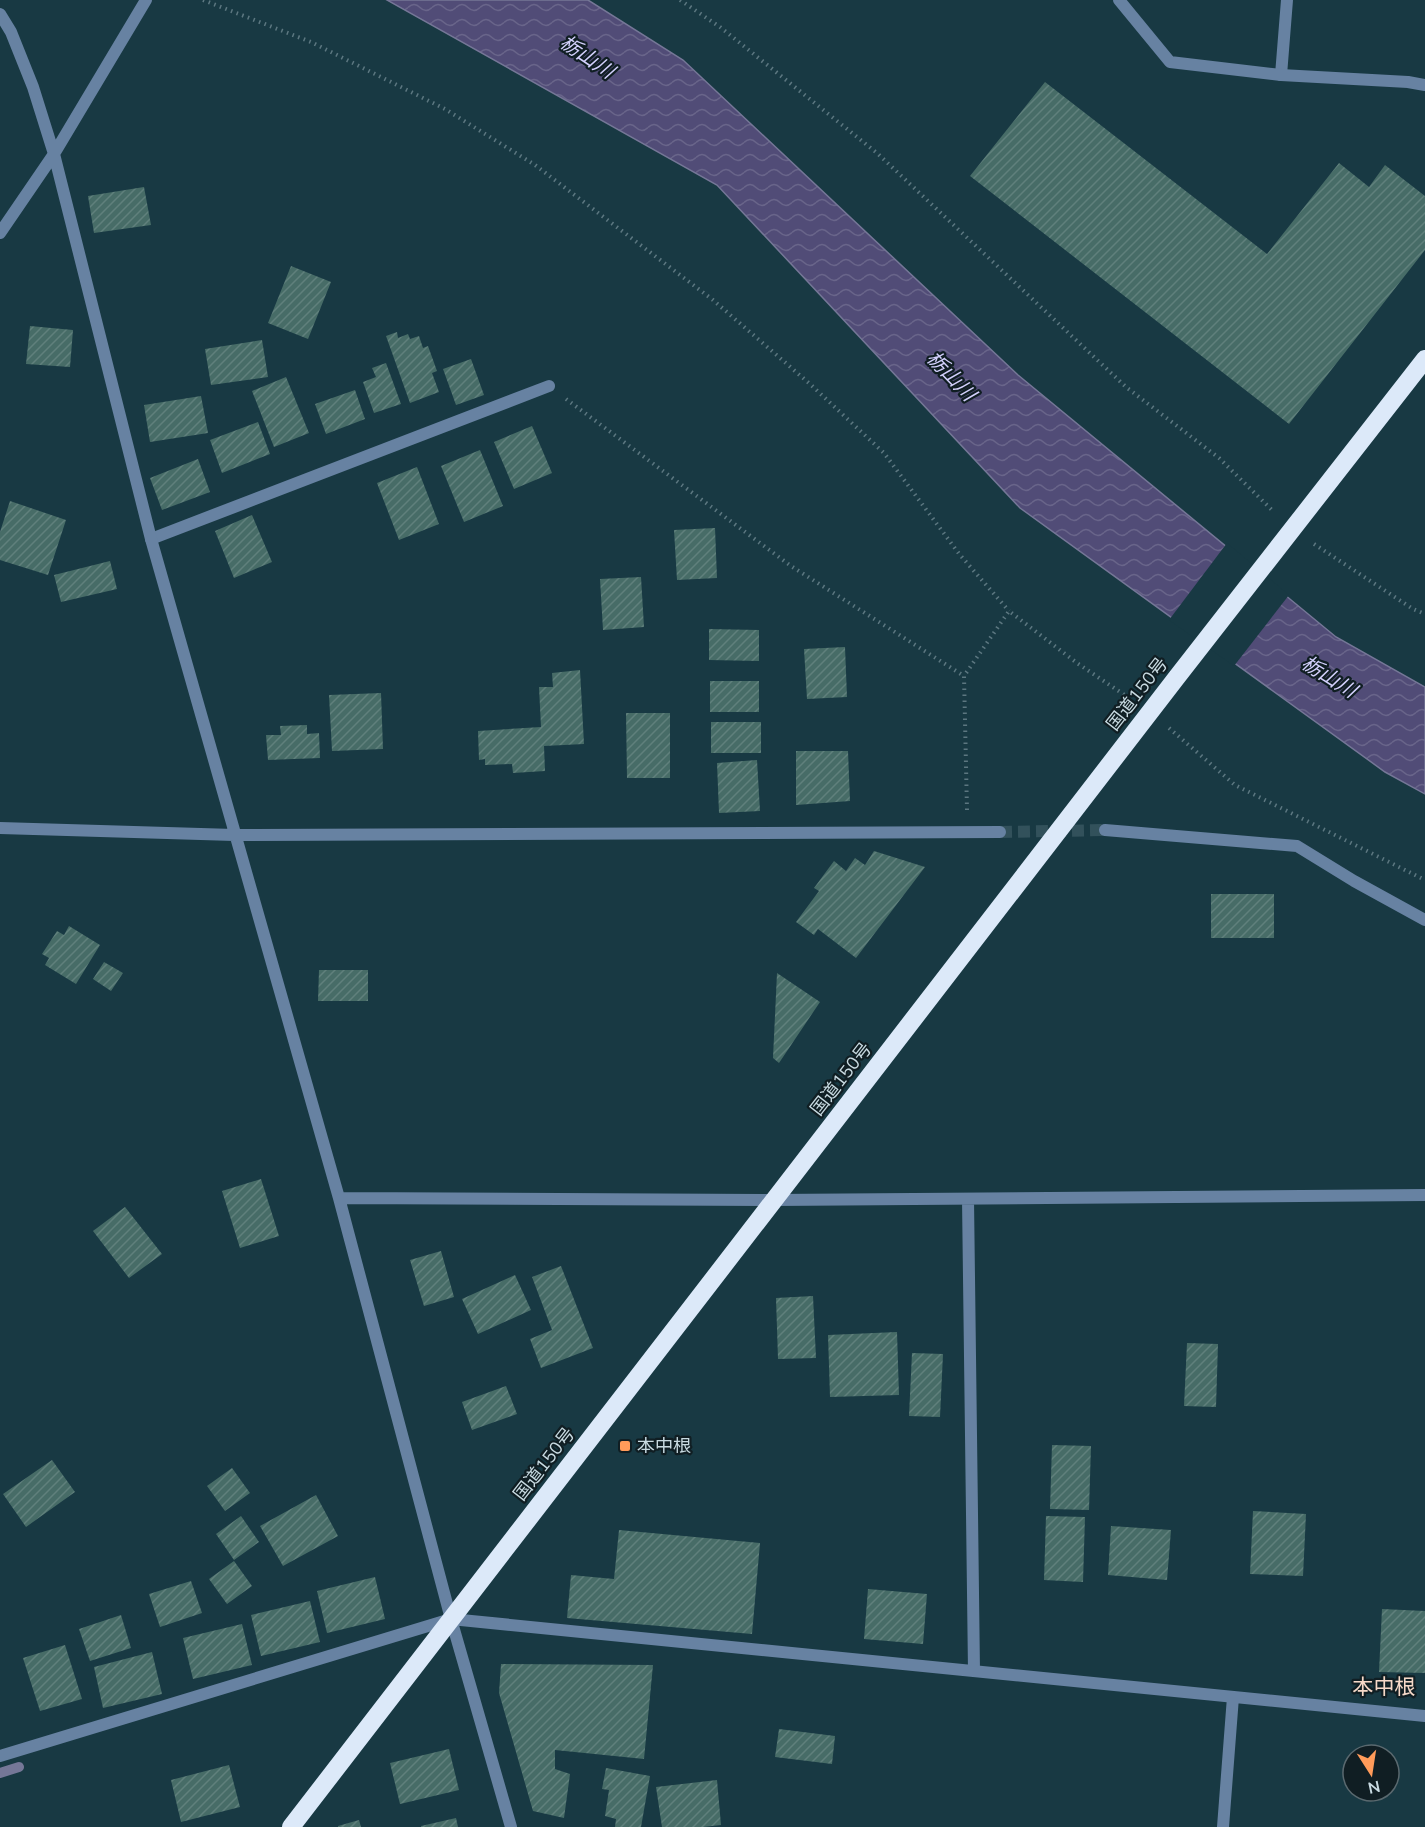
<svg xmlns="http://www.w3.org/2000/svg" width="1425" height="1827" font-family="'Nunito Sans','Noto Sans JP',sans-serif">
<defs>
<pattern id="water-waves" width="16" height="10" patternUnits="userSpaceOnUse" patternTransform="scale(1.5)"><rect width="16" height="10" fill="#514c77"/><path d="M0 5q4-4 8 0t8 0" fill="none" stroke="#69658a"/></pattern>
<pattern id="building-hatch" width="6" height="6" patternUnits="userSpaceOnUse" patternTransform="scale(1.5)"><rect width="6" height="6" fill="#476c67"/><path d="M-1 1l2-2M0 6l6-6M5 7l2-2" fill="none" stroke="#60807c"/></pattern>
</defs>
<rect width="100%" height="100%" fill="#183943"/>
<!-- water -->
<path fill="url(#water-waves)" stroke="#757797" stroke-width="1.5" d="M387,0H588L683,60L1018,375L1336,637L1425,687V794L1385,772L1020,508L717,185Z"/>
<!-- pier -->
<path fill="#183943" d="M1227,543L1289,595L1234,666L1169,620Z"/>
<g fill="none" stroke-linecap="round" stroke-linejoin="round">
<!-- stream -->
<path stroke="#757797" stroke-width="10" d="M0,1773L19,1767"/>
</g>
<!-- building -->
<path fill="url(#building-hatch)" d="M1045,82L1267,254L1339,163L1369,187L1385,165L1425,196V250L1289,424L970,176Z
M144,187L151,225L94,233L88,196Z
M291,266L331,282L308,339L268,323Z
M30,326L73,330L70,367L26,364Z
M397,332L398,338L408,334L410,339L419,336L423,348L428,346L437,371L432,373L439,392L410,403L386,336Z
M262,340L268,377L211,385L205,349Z
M471,359L484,395L456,405L443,369Z
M386,363L401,404L374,413L363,382L376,377L372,368Z
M286,377L309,433L274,447L252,391Z
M355,390L365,419L326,434L315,404Z
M201,396L208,433L150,442L144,405Z
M258,422L270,454L222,473L210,440Z
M532,426L552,473L514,489L494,442Z
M480,450L503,506L464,522L441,466Z
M198,459L210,492L162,510L150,478Z
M417,467L439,524L399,540L377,483Z
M10,501L66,520L48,575L0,560V532Z
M252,515L272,562L234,578L215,531Z
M715,528L717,578L677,580L674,530Z
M110,561L117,589L61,602L54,575Z
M641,577L644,627L603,630L600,579Z
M709,629L759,630V661L709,660Z
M845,647L847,697L807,699L804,649Z
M580,670L584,744L544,746L545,771L513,773L512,764L485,765V759L479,760L478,731L541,727L539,687H553L552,673Z
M710,681H759V712H710Z
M381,693L383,749L332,751L329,695Z
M626,713H670V778H627Z
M711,722H761V753H711Z
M307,725V734L319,733L320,758L268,760L266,735H281L280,726Z
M796,751H848L850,801L796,805Z
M757,760L760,811L719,813L717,763Z
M874,851L925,867L856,958L818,929L814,935L796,922L819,891L814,888L834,861L846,871L855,858L865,865Z
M1211,894H1274V938H1211Z
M69,926L100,945L76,984L45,965L49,958L42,954L57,931L64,935Z
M104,962L123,973L111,991L93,979Z
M319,970H368V1001H318Z
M777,973L820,1002L779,1063L773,1058Z
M261,1179L279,1236L240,1248L222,1191Z
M125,1207L162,1254L129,1278L93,1231Z
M441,1251L454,1297L424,1306L410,1260Z
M561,1266L593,1348L541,1368L530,1339L552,1330L532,1277Z
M515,1275L531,1310L478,1334L462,1299Z
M813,1296L816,1358L778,1359L776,1298Z
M897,1332L899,1395L830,1397L828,1335Z
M1187,1343L1218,1344L1216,1407L1184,1406Z
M912,1353L943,1354L940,1417L909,1416Z
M506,1386L517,1414L472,1430L462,1402Z
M1052,1445L1091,1446L1089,1510L1050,1509Z
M52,1460L75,1492L26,1527L3,1494Z
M232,1468L250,1493L225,1511L207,1486Z
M316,1495L338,1536L283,1566L260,1526Z
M1253,1511L1306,1514L1303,1576L1250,1574Z
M241,1516L259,1542L234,1560L216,1534Z
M1046,1516L1085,1517L1083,1582L1044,1580Z
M1111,1526L1171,1530L1167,1580L1108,1575Z
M619,1530L760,1543L752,1634L567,1618L571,1575L614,1579Z
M234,1561L252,1586L227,1604L209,1579Z
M375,1577L385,1619L327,1633L317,1591Z
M191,1581L202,1613L160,1627L149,1594Z
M868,1589L927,1594L923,1644L864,1639Z
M310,1601L320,1642L261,1656L251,1615Z
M1382,1609L1425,1611V1673L1379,1672Z
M121,1615L131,1648L90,1661L79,1629Z
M242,1624L252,1665L193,1679L183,1638Z
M65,1645L82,1699L40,1711L23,1658Z
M152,1652L162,1694L103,1708L94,1667Z
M501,1664L653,1665L644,1759L555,1750V1769L570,1774L564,1818L533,1811L499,1693Z
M779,1729L835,1736L832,1764L775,1757Z
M449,1749L459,1790L400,1804L390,1763Z
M229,1765L240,1807L181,1822L171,1780Z
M606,1768L650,1776L641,1827H615L616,1819L605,1816L609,1790L602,1789Z
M717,1780L721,1825L703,1827H662L656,1787Z
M456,1818L458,1827H421V1826Z
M359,1820L361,1827H338V1826Z"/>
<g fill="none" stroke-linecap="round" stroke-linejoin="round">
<!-- street-tunnel -->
<path stroke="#32515b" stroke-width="12" stroke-dasharray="12 6" stroke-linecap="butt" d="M1000,832L1105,830"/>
<!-- path -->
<path stroke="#5c7780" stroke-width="4" stroke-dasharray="1.5 4.5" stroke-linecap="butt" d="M203,0L311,42L445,109L535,165L713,300L810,384L884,453L960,555L1009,611
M680,0L720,27L877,153L1126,387L1219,458L1274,512
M566,399L791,566L964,676
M1314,544L1413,609L1425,614
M1169,728L1235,785L1425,880
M967,810L964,676L1009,611L1077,663L1129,698"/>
<!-- lane -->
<path stroke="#6782a2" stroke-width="12" d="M1281,75L1287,0
M151,539L549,386"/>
<!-- street -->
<path stroke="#6782a2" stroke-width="12" d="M1119,0L1170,62L1281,75L1408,82L1425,85
M0,14L11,32L33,87L54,154L151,539L339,1198L451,1619L511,1827
M0,233L54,154L146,0
M0,828L234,835L1000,832
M1105,830L1297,846L1354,881L1425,920
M339,1198L774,1200L1425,1195
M968,1199L974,1671
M0,1756L451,1619L1425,1716
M1223,1827L1233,1697"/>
<!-- highway -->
<path stroke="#dce9f9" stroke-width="18" d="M291,1827L1177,677L1425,359"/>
</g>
<!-- markers -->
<rect fill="#ff9b5a" stroke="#101e23" stroke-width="2" x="619" y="1440" width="12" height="12" rx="3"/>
<g text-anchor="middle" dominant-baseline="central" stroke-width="4.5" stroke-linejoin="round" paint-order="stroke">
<!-- street labels -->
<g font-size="18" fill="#c8dae1" stroke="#101e23">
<text transform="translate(1137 694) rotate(-52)">国道150号</text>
<text transform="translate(841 1079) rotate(-52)">国道150号</text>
<text transform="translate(544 1464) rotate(-52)">国道150号</text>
</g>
<!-- poi labels -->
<g font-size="18" fill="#c8dae1" stroke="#101e23" text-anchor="start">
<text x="637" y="1446">本中根</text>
</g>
<!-- water labels -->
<g font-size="20" font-style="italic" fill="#d3d0fc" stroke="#101e23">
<text transform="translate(587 57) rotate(34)">栃山川</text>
<text transform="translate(951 376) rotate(46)">栃山川</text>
<text transform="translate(1329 677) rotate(32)">栃山川</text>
</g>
<!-- quarter labels -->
<g font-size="21" fill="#f6d9c8" stroke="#101e23">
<text x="1384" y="1687">本中根</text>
</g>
</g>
<!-- north arrow -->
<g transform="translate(1371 1773) rotate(168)"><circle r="28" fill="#101e23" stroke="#5a696f" stroke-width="1.5"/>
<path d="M0-4.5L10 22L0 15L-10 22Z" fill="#ff9b5a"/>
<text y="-9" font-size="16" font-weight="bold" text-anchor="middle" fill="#c8dae1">N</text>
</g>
</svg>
